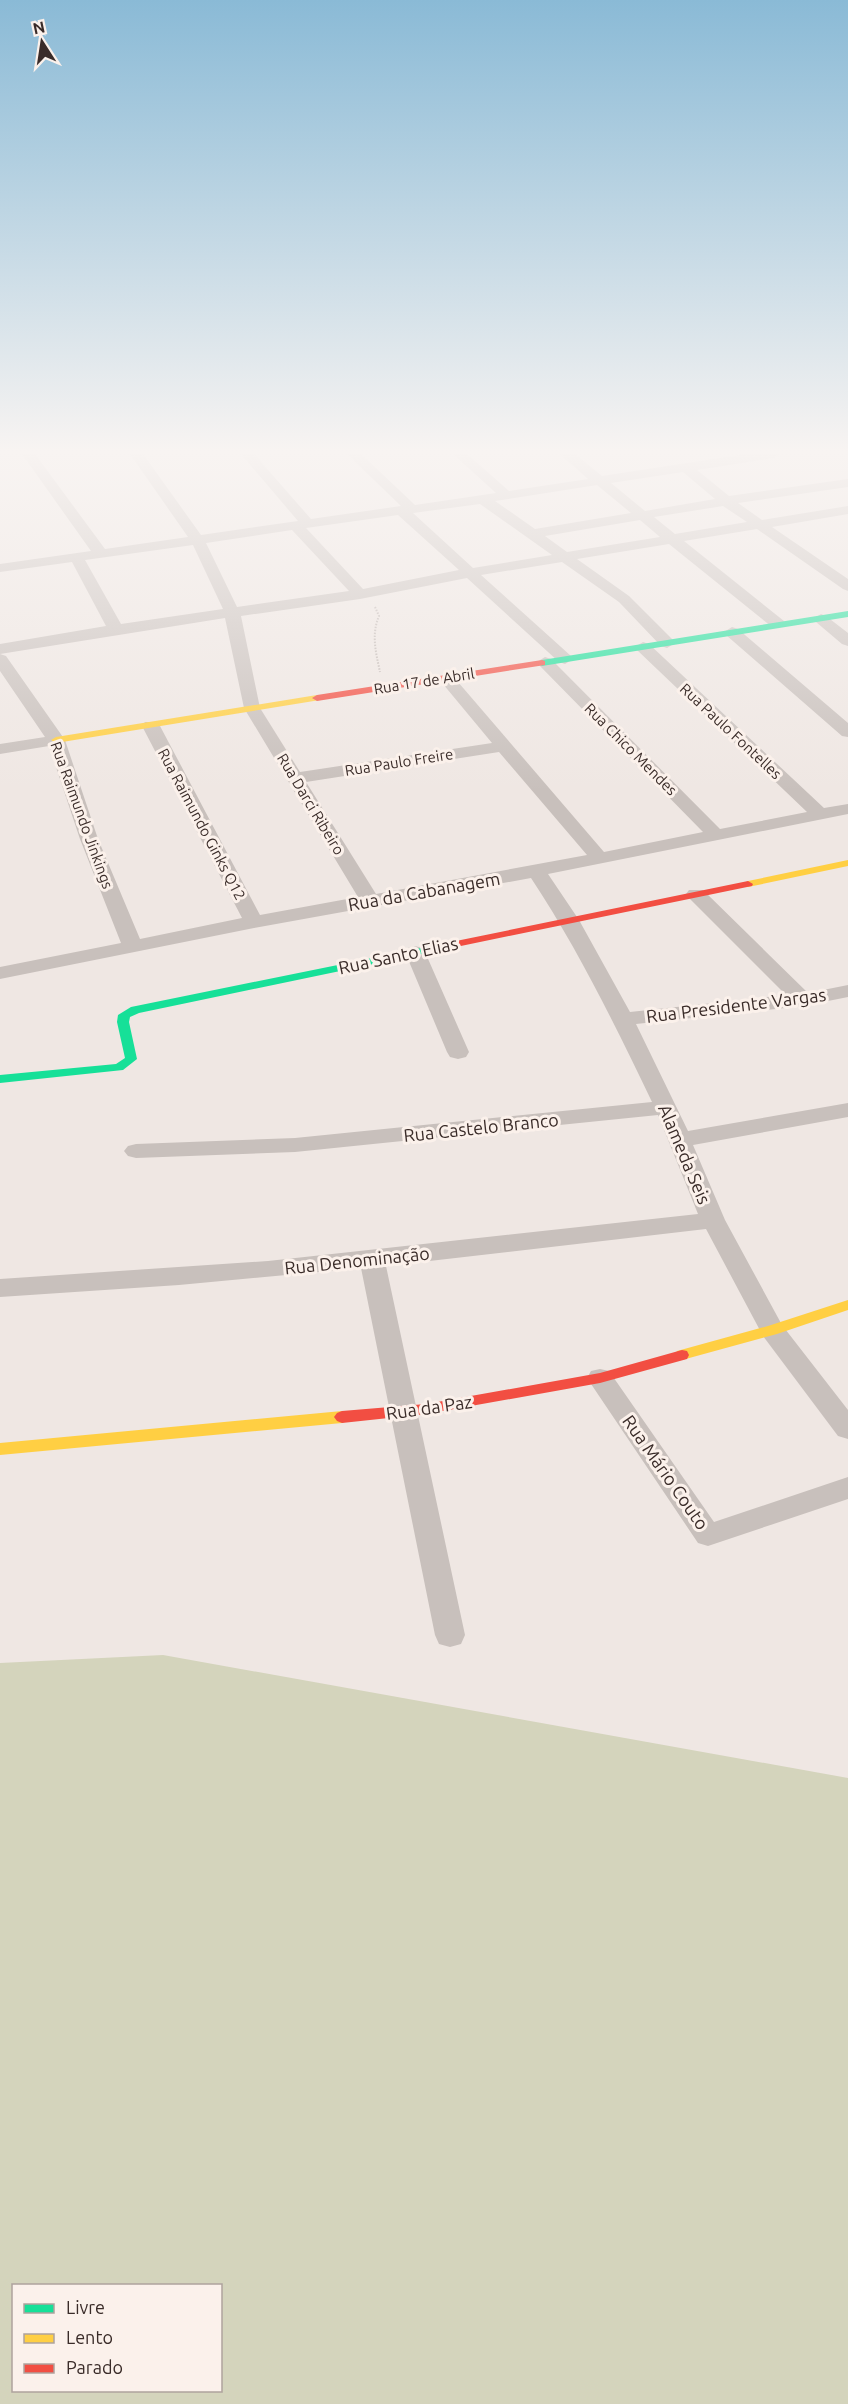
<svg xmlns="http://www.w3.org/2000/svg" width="848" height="2404" font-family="Ubuntu,sans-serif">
<rect width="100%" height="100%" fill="#efe7e3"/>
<!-- green -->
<path fill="#d4d4bc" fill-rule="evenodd" d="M163,1655L848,1778V2404H0V1663ZM14,2286H220V2390H14Z"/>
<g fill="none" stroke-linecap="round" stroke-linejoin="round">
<!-- path -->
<path stroke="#c1b8b4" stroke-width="2" stroke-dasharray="1.5 1.5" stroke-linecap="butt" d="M375,607L379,616C371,635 376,653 380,672"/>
<!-- street -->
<path fill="#c8c0bc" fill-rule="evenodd" d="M22,454H35L105,549L188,537L130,454H143L201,535L298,521L241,454H254L311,519L401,506L347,454H361L415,505L496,493L453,454H467L509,491L588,479L560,454H575L602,476L746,454H780L774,458L697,470L729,496L848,479V487L738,503L762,520L848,506V514L772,527L848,579V591L843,589L757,529L684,541L784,621L786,624L784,627H772L669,544L577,559L629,596L673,640L675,643L667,648L661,646L619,602L562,562L481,575L571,656L573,659L565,664L559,662L467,578L360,599L241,616L260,708L300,772L492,743L438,678L446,673L452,675L604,852L703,832L539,665L537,662L545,657L551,659L720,829L807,812L637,650L635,647L643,642L649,644L824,808L848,804V814L548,874L579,920L630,1012L786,995L689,898L686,894L689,890H703L808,993L848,985V997L803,1006L636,1024L688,1131L848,1103V1117L693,1145L725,1220L782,1325L848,1410V1439L838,1436L763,1336L706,1229L386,1266L465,1635L461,1644L450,1647L439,1644L435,1635L361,1268L179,1285L0,1297V1279L268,1261L698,1214L658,1115L295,1152L136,1158L128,1156L124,1151L128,1146L136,1144L295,1138L652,1102C615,1025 578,949 531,878L254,928L0,979V967L121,943L80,839L49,746L0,754V744L45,737L0,671V654L6,656L65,740L98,839L140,939L242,918L142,726L145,722H157L160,726L260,915L358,897L244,708L225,618L0,654V644L106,626L72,562L0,572V564L91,551ZM683,472L715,499L645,511L611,483ZM597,485L631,513L535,529L495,501ZM480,504L552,555L473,568L413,513ZM723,506L747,522L675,534L654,517ZM398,515L459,570L363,589L306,528ZM640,520L660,537L567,552L545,536ZM292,530L349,591L237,607L206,543ZM193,545L223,609L121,624L85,560ZM499,752L587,855L376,894L306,782Z
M821,614L826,616L848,633V646L842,644L816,622L813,619Z
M732,627L738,629L848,723V737L842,736L726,635L724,632Z
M415,946L422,948L425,952L469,1052L466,1057L458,1059L450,1057L447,1052L405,952L408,948Z
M600,1369L609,1371L714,1522L848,1477V1499L708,1546L698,1543L587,1378L591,1371Z"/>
<!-- fast -->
<path fill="#16e098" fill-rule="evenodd" d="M848,611V617L542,666L537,663L542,660Z
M456,941L460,942V946L139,1013L130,1017L129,1022L137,1059L123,1070L0,1083V1075L116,1064L125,1058L117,1022L118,1015L131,1007Z"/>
<!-- slow -->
<path fill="#ffcf43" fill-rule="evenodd" d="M317,695L322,698L320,700L56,743L51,740L56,737Z
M848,860V866L748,887L743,884L748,881Z
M848,1300V1310L777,1334L682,1360L677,1359L675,1355L677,1351L768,1326Z
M342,1411L347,1413L350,1417L347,1421L342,1423L0,1455V1443Z"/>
<!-- jam -->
<path fill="#f24e42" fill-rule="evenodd" d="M542,660L545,661V665L317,701L312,698L317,695Z
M748,881L753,884L752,886L456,947L450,944L456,941Z
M682,1350L687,1351L689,1355L687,1359L600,1383L426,1414L342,1423L337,1421L334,1417L337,1413L342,1411L426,1404L600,1373Z"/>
</g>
<!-- sky -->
<linearGradient id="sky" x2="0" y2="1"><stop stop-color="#8abad6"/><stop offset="0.57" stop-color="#f8f4f2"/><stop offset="1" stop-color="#f8f4f2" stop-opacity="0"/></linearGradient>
<rect width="848" height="791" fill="url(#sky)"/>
<g text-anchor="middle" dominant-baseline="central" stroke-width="6" stroke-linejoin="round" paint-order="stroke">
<!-- far-street labels -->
<g font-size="15" fill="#3a2c29" stroke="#fbf1eb">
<text transform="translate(424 681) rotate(-9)">Rua 17 de Abril</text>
<text transform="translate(731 731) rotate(43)">Rua Paulo Fontelles</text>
<text transform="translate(631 749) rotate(45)">Rua Chico Mendes</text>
<text transform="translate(399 762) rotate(-9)">Rua Paulo Freire</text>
<text transform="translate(311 804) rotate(59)">Rua Darci Ribeiro</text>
<text transform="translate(82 815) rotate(70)">Rua Raimundo Jinkings</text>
<text transform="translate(202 824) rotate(62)">Rua Raimundo Ginks Q12</text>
</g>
<!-- street labels -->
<g font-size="18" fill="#3a2c29" stroke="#fbf1eb">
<text transform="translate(424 891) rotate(-10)">Rua da Cabanagem</text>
<text transform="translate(398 955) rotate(-12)">Rua Santo Elias</text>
<text transform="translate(736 1005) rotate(-7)">Rua Presidente Vargas</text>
<text transform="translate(481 1127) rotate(-6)">Rua Castelo Branco</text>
<text transform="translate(685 1154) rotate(67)">Alameda Seis</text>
<text transform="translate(357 1260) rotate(-6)">Rua Denominação</text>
<text transform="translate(429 1407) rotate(-8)">Rua da Paz</text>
<text transform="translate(666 1472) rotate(55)">Rua Mário Couto</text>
</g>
</g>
<!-- legend -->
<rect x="12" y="2284" width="210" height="108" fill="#fbf1eb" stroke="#aea29d" stroke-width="1.5"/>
<rect x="24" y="2304" width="30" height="9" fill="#16e098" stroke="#aea29d" stroke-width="1.5"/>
<text x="66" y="2314" font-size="18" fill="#3a2c29">Livre</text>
<rect x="24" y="2334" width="30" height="9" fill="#ffcf43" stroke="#aea29d" stroke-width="1.5"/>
<text x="66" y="2344" font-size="18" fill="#3a2c29">Lento</text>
<rect x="24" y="2364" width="30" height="9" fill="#f24e42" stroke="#aea29d" stroke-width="1.5"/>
<text x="66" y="2374" font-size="18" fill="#3a2c29">Parado</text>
<!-- north arrow -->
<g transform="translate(42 42) rotate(348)" stroke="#fbf1eb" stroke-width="4.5" paint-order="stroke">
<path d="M0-4.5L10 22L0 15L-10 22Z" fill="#3a2c29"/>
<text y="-9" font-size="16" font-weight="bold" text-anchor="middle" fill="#3a2c29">N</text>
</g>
</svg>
